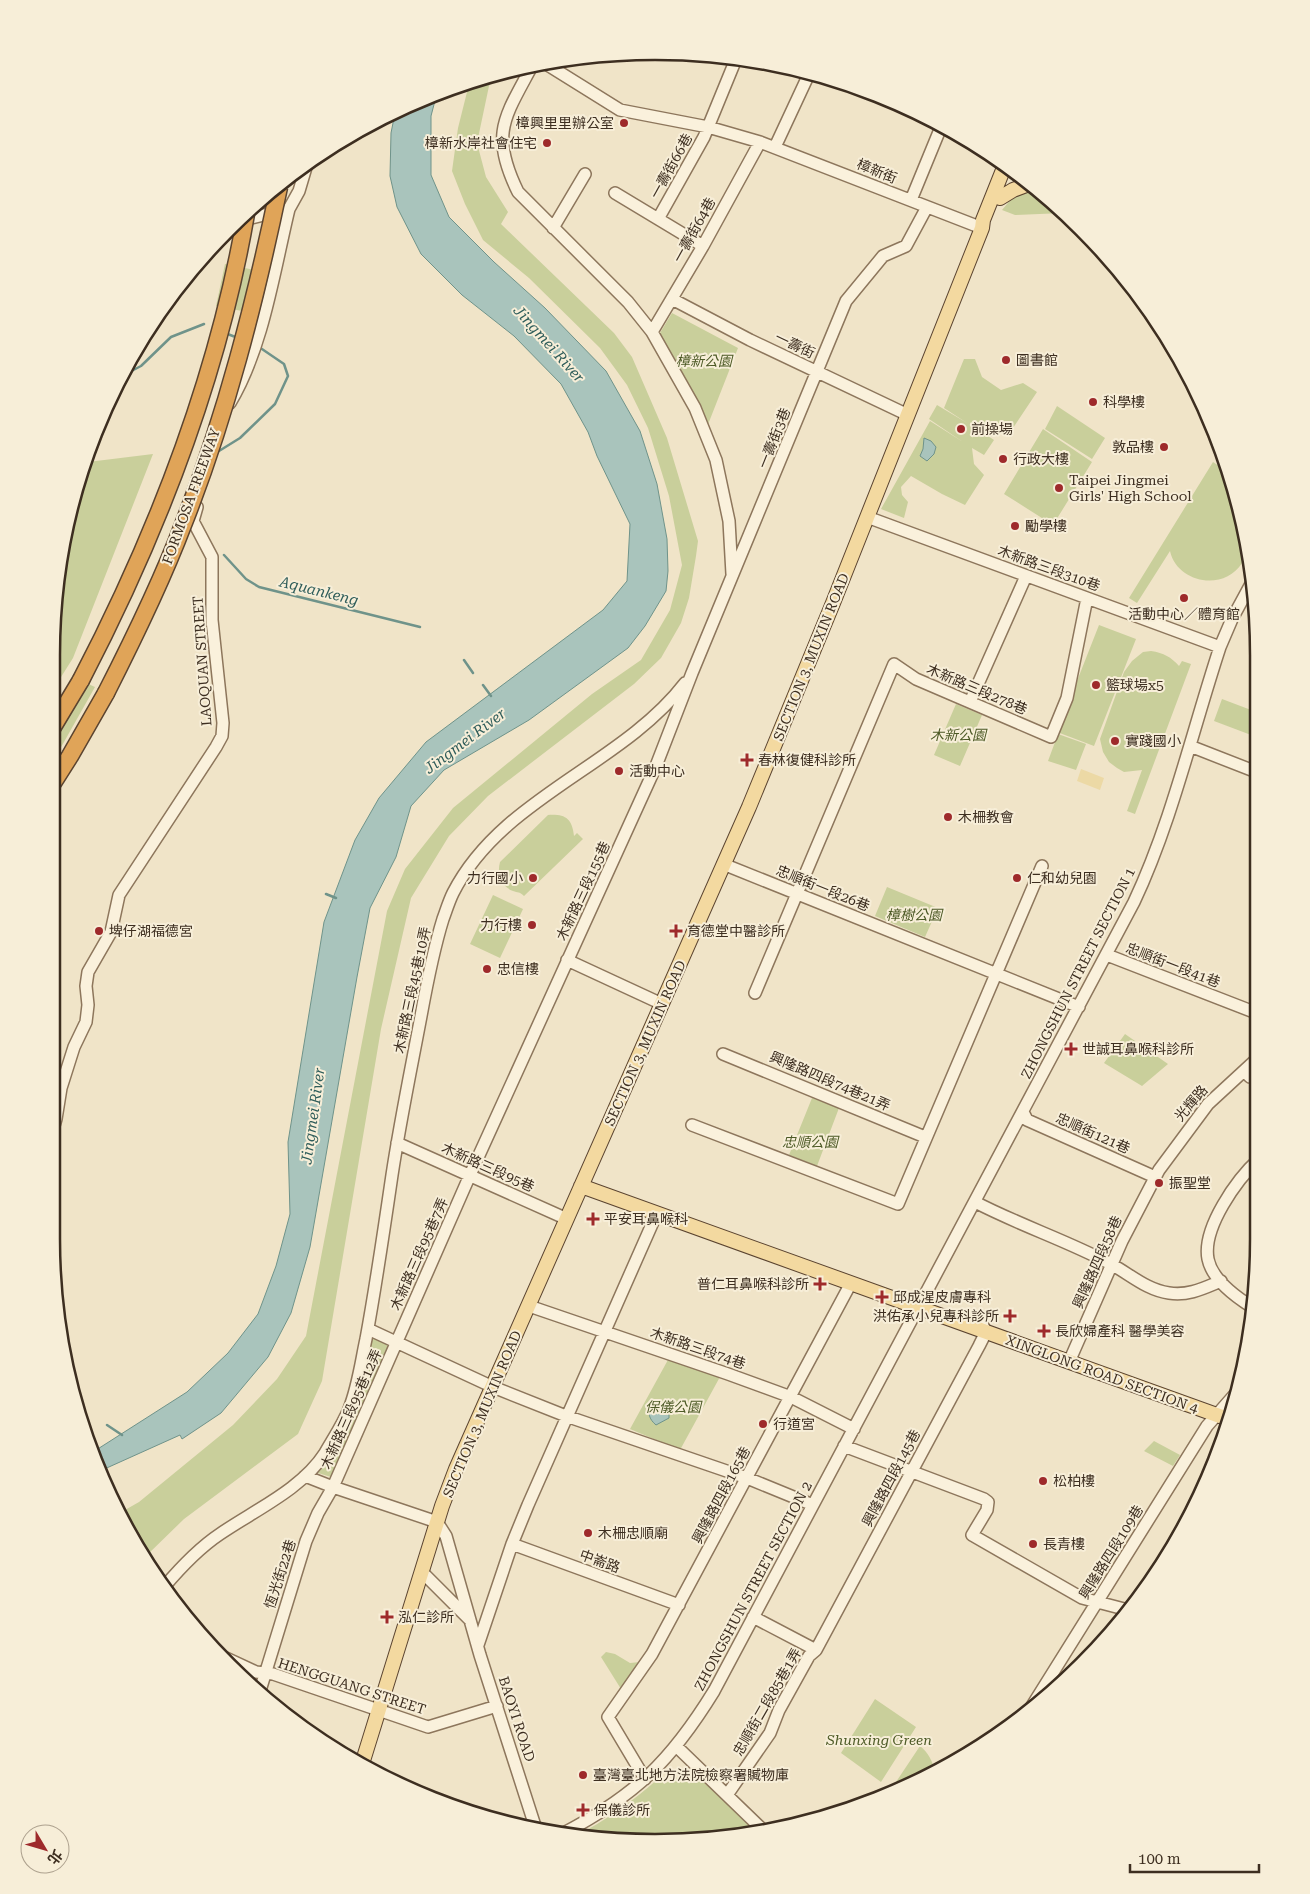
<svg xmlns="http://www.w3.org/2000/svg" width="1310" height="1894" font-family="'Roboto Serif','Noto Sans TC',serif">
<rect width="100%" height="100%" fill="#f0e4c8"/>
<!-- green -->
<path fill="#c9cf9b" d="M496,75L489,86L477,143L486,177L508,212L501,224L614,333L632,357L667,438L698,541L696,556L689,598L681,623L661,658L634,684L488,796L449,836L411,898L381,1029L322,1381L298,1434L184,1519L144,1558L118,1514L139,1502L233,1425L277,1379L306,1336L387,911L405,869L453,808L592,694L641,660L670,610L682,565L669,496L648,428L627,385L600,348L529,278L483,240L465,204L452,171L458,128L469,84Z
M1034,189L1063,213L1015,215L1002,210L1012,198Z
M225,264L270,273L262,315L216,306Z
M672,313L738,348L707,427L660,333Z
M964,359H975L982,377L1001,390L1023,383L1037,392L1013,428L985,434L994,440L984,455L972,448L974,464L984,475L965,505L942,494L911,476L901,487L902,495L908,502L904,518L881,509L930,421L963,442L929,419L937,405L967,423L944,408Z
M1057,406L1105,438L1092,459L1045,429Z
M1043,429L1092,462L1053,525L1004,494Z
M153,454L73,658L51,693V655L63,537L88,462Z
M1213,462L1222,468L1220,473L1225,472C1232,493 1249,529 1248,550C1248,555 1244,559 1242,563C1224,592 1177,583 1170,551L1137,603L1129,598Z
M1099,625L1136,639L1094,746L1057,732Z
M1151,651C1164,653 1171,657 1179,666L1182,661L1191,664L1135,814L1127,811L1142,770L1124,772L1117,768L1109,762L1103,752L1100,739L1124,672L1132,661L1143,652Z
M86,683L95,687L51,765V740Z
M1222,699L1259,713V738L1214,721Z
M956,704L982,715L960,766L934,755Z
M1058,734L1086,744L1076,770L1048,761Z
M548,815C565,814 572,818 574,836L577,833L583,839L524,896C519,891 518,893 513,891C500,886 497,873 500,862Z
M887,887L938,908L925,937L875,916Z
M493,895L523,909L500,958L470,944Z
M1125,1034L1168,1064L1142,1086L1104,1063Z
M812,1098L839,1108L817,1166L789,1155Z
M372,1336L390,1345L331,1477L315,1472C353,1441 361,1381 372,1336Z
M669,1358L721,1375L680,1450L630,1429Z
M1154,1441L1180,1455L1173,1466L1144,1451Z
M606,1652L615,1654L630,1663L640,1662L621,1689L601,1657Z
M875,1699L916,1727L881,1782L841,1753Z
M920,1746C928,1752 933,1762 935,1772L922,1780L890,1791Z
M691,1770L757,1833L655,1843L573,1837C606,1821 633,1801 660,1777L664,1784Z"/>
<!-- sand -->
<path fill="#ecd9a5" d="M1081,769L1104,778L1100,790L1077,781Z"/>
<!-- water -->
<path fill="#a9c4bc" stroke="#6f938a" d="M437,93L431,116V175L449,217L494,262L545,308L606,371L640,431L657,484L667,539L668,571L666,591L645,626L628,648L529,720L444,770L411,806L396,857L370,908L357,977L310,1247L291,1313L268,1357L221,1413L182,1439L180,1435L100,1471L93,1452L187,1392L228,1353L258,1314L276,1266L290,1214L288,1142L324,922L355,840L379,798L426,742L603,610L627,581L630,524L597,456L588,432L561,384L514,336L462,295L421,254L397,207L390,176L391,133L395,113L424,97Z
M924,438L931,441L936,447L934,454L927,461L920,456L923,449Z
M666,1401L669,1408V1418L656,1425C649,1419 647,1413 652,1405H660Z"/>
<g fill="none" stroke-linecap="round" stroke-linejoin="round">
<!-- stream -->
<path stroke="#6f938a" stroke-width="2.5" d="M225,333L238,338
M120,377L141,366L171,337L204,324
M219,451L240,438L275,404L288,376L284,364L259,347
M224,555L246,579L259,587L420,627
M464,660L473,673
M483,685L491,696
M326,894L336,898
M64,1335L65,1336
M72,1394L75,1398
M107,1425L122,1435"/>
<defs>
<path id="minor" d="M543,62L620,110L708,127L760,142L982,228
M533,64C505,117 489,133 518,192L628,302L652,332L695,408L716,460L729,521L732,574
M775,147L809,74
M615,193L703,246
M911,200L941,127
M658,219L704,137L736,59
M235,222L280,211
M553,228L585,174
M672,299L750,340L908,415
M652,332L703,246L760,142
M230,403C263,348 274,271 289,209L299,191L307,164
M867,517L1220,647
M970,702L1026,576
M1190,746L1259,773
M723,864L1079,1007
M1107,955L1259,1014
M567,960L662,1004
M755,993L894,664L916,679L1051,737L1067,698L1087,598
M723,1054L925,1137
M1244,1071L1250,1077L1259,1075
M1023,1112L1027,1120L1155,1177
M692,1125L898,1204L1042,866
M51,1136L56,1119L61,1088L74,1047L86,1022L88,1005L86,986L88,972L111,932L119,895L216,747L222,736L223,723L212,620V557L193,521L197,507
M397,1143L567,1219
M975,1202C1019,1225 1068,1241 1111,1264C1131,1275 1147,1290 1169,1293C1189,1296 1204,1288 1221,1281
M529,1306L728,1374L791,1397L854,1429
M1252,1307C1236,1297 1212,1279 1208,1259C1202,1228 1237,1179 1259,1159
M368,1329L493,1387L566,1416L747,1478L813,1505
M1069,1362L1122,1241L1159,1170L1208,1104L1259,1057
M844,1446L984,1499L988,1502L987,1510L972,1535L1082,1598L1128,1610
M305,1476L333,1487L437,1522L446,1536L480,1655L535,1826
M512,1544L679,1605
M422,1572L470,1620
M164,1587C181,1567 199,1548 220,1534C255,1510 302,1489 325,1453C333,1439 343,1424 349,1409C358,1387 361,1362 366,1339C376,1285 384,1230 392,1175C400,1122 411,1069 421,1016C427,983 433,951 443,919C446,911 449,901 453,893C502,797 621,766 685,683
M753,1617L816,1650
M478,1645L512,1544L528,1505L657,1213
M226,1658L256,1672L273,1674L428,1727L497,1706
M259,1694L306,1541L318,1513L333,1487L470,1175L656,766L692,673L846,301L883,256L906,246L927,207
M1027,1714L1207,1426L1236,1393
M676,1746L765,1832
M645,1779L608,1717L652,1654L851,1283
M727,1795L770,1733L779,1710L809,1656L816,1650L979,1346L986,1332L980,1320
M562,1834C635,1796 671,1761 714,1691L1134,902C1172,821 1192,732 1220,647L1232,619L1252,582"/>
<path id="major" d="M1000,198L1013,190L1029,184
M581,1186L1228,1419
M362,1764L442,1506L456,1469L749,807L833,603L982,228L983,220L1005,165"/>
<path id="highway" d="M51,730L81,680
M51,786L70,756L106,693"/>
</defs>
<!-- minor casing -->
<use href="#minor" stroke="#8d765c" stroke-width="14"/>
<!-- major casing -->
<use href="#major" stroke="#5b4430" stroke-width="16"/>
<!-- highway casing -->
<use href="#highway" stroke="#5b4430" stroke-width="19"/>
<!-- minor -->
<use href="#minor" stroke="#faf1dc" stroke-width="11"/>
<!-- major -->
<use href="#major" stroke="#f3d9a0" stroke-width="14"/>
<!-- highway -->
<use href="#highway" stroke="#e0a458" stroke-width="16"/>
<defs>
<path id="highway-bridge" d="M81,680C157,534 218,377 246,214
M106,693C134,638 161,583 183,525C226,416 255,302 279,187"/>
</defs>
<!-- highway-bridge casing -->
<use href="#highway-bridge" stroke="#5b4430" stroke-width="19" stroke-linecap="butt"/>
<!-- highway-bridge -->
<use href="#highway-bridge" stroke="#e0a458" stroke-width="16"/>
</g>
<!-- markers -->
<g fill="#9e2a2b" stroke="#f7eed8" stroke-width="2">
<circle cx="624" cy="123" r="5"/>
<circle cx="547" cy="143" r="5"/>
<circle cx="1006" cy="360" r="5"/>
<circle cx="1093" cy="402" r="5"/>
<circle cx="961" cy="429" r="5"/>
<circle cx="1164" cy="447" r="5"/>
<circle cx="1003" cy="459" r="5"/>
<circle cx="1059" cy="488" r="5"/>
<circle cx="1015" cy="526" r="5"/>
<circle cx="1184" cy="598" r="5"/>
<circle cx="1096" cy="685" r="5"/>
<circle cx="1115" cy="741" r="5"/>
<path d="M744.5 752.5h5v5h5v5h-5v5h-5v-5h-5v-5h5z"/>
<circle cx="619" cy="771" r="5"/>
<circle cx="948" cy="817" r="5"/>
<circle cx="533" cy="878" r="5"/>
<circle cx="1017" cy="878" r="5"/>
<circle cx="532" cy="925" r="5"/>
<circle cx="99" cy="931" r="5"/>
<path d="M673.5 923.5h5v5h5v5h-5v5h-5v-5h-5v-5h5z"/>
<circle cx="487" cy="969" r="5"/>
<path d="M1068.5 1041.5h5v5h5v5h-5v5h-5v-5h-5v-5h5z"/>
<circle cx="1159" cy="1183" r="5"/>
<path d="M590.5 1211.5h5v5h5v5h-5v5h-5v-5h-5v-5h5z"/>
<path d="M817.5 1276.5h5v5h5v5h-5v5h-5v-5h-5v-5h5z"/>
<path d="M879.5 1289.5h5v5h5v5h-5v5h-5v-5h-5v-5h5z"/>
<path d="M1007.5 1308.5h5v5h5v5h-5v5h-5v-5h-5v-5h5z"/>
<path d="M1041.5 1323.5h5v5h5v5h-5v5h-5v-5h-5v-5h5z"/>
<circle cx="763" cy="1424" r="5"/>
<circle cx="1043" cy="1481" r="5"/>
<circle cx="588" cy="1533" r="5"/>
<circle cx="1033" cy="1544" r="5"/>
<path d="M384.5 1609.5h5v5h5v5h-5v5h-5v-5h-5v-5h5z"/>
<circle cx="583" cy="1775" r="5"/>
<path d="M580.5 1802.5h5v5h5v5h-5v5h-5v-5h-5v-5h5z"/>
</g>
<g text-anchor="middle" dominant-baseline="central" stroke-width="4" stroke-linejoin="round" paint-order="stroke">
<!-- poi labels -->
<g font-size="14" fill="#3d2e20" stroke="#f7eed8" text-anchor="start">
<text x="614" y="123" text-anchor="end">樟興里里辦公室</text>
<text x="537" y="143" text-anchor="end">樟新水岸社會住宅</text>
<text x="1016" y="360">圖書館</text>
<text x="1103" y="402">科學樓</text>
<text x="971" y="429">前操場</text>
<text x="1154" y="447" text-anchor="end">敦品樓</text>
<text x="1013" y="459">行政大樓</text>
<text x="1069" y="480">Taipei Jingmei<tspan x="1069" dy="16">Girls' High School</tspan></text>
<text x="1025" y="526">勵學樓</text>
<text x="1184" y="614" text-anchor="middle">活動中心／體育館</text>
<text x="1106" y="685">籃球場x5</text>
<text x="1125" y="741">實踐國小</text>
<text x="758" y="760">春林復健科診所</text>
<text x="629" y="771">活動中心</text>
<text x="958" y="817">木柵教會</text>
<text x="523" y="878" text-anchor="end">力行國小</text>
<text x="1027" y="878">仁和幼兒園</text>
<text x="522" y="925" text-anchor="end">力行樓</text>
<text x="109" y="931">埤仔湖福德宮</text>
<text x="687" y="931">育德堂中醫診所</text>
<text x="497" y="969">忠信樓</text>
<text x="1082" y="1049">世誠耳鼻喉科診所</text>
<text x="1169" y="1183">振聖堂</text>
<text x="604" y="1219">平安耳鼻喉科</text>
<text x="809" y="1284" text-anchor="end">普仁耳鼻喉科診所</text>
<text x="893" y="1297">邱成湦皮膚專科</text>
<text x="999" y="1316" text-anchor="end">洪佑承小兒專科診所</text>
<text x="1055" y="1331">長欣婦產科 醫學美容</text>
<text x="773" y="1424">行道宮</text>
<text x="1053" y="1481">松柏樓</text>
<text x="598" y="1533">木柵忠順廟</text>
<text x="1043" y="1544">長青樓</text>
<text x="398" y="1617">泓仁診所</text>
<text x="593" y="1775">臺灣臺北地方法院檢察署贓物庫</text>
<text x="594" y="1810">保儀診所</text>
</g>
<!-- street labels -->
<g font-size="14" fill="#3d2e20" stroke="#f7eed8">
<text transform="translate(671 166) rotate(-61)">一壽街66巷</text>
<text transform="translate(877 171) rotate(22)">樟新街</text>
<text transform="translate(694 230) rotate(-61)">一壽街64巷</text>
<text transform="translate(795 345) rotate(25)">一壽街</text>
<text transform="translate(774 438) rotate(-68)">一壽街3巷</text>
<text transform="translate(191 496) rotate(-70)">FORMOSA FREEWAY</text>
<text transform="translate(1049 568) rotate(20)">木新路三段310巷</text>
<text transform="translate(811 657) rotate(-68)">SECTION 3, MUXIN ROAD</text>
<text transform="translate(202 661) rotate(-94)">LAOQUAN STREET</text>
<text transform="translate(977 689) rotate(23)">木新路三段278巷</text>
<text transform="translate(823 888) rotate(22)">忠順街一段26巷</text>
<text transform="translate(583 891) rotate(-65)">木新路三段155巷</text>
<text transform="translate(1173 965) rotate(21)">忠順街一段41巷</text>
<text transform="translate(1078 973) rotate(-63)">ZHONGSHUN STREET SECTION 1</text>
<text transform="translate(412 990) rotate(-78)">木新路三段45巷10弄</text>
<text transform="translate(645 1043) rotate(-66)">SECTION 3, MUXIN ROAD</text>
<text transform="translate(830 1081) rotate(23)">興隆路四段74巷21弄</text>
<text transform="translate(1191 1103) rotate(-49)">光輝路</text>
<text transform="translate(1093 1133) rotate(24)">忠順街121巷</text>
<text transform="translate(488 1167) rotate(24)">木新路三段95巷</text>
<text transform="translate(419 1254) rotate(-66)">木新路三段95巷7弄</text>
<text transform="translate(1097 1262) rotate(-66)">興隆路四段58巷</text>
<text transform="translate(698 1348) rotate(19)">木新路三段74巷</text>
<text transform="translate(1102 1374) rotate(20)">XINGLONG ROAD SECTION 4</text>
<text transform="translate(351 1409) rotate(-66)">木新路三段95巷12弄</text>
<text transform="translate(482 1414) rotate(-67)">SECTION 3, MUXIN ROAD</text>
<text transform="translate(891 1478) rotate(-62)">興隆路四段145巷</text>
<text transform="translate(721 1495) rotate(-62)">興隆路四段165巷</text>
<text transform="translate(1111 1552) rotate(-58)">興隆路四段109巷</text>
<text transform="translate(600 1561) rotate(20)">中崙路</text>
<text transform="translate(280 1574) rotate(-72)">恆光街22巷</text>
<text transform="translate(753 1586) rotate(-62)">ZHONGSHUN STREET SECTION 2</text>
<text transform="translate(352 1686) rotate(18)">HENGGUANG STREET</text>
<text transform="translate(767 1702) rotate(-60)">忠順街二段85巷1弄</text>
<text transform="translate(517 1719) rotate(72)">BAOYI ROAD</text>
</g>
<!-- park labels -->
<g font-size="14" font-style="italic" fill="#4d5a26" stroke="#f7eed8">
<text x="704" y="361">樟新公園</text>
<text x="958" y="735">木新公園</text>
<text x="914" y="915">樟樹公園</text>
<text x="810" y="1142">忠順公園</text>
<text x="673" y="1407">保儀公園</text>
<text x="879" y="1740">Shunxing Green</text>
</g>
<!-- water labels -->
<g font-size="15" font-style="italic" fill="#2f5d5a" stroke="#f7eed8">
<text transform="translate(549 344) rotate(48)">Jingmei River</text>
<text transform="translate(319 591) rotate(14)">Aquankeng</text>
<text transform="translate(465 741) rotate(-37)">Jingmei River</text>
<text transform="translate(313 1116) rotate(-82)">Jingmei River</text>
</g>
</g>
<!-- crop -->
<path d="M0 0H1310V1894H0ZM655 60H655A595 595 0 0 1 1250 655V1239A595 595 0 0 1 655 1834H655A595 595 0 0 1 60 1239V655A595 595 0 0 1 655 60Z" fill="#f7eed8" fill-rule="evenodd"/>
<path fill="none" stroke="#3d2e20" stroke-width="2.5" d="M655 60H655A595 595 0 0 1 1250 655V1239A595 595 0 0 1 655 1834H655A595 595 0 0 1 60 1239V655A595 595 0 0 1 655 60Z"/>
<!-- north arrow -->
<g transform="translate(45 1849) rotate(128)"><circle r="24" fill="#f7eed8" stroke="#ada18e"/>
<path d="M0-4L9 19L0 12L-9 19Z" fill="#9e2a2b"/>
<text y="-8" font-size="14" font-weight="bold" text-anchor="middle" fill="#3d2e20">北</text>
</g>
<!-- scale -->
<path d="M1130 1864v8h129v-8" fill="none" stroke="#3d2e20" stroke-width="2.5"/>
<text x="1138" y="1864" font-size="15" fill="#3d2e20" stroke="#f7eed8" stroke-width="4" paint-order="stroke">100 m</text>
</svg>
